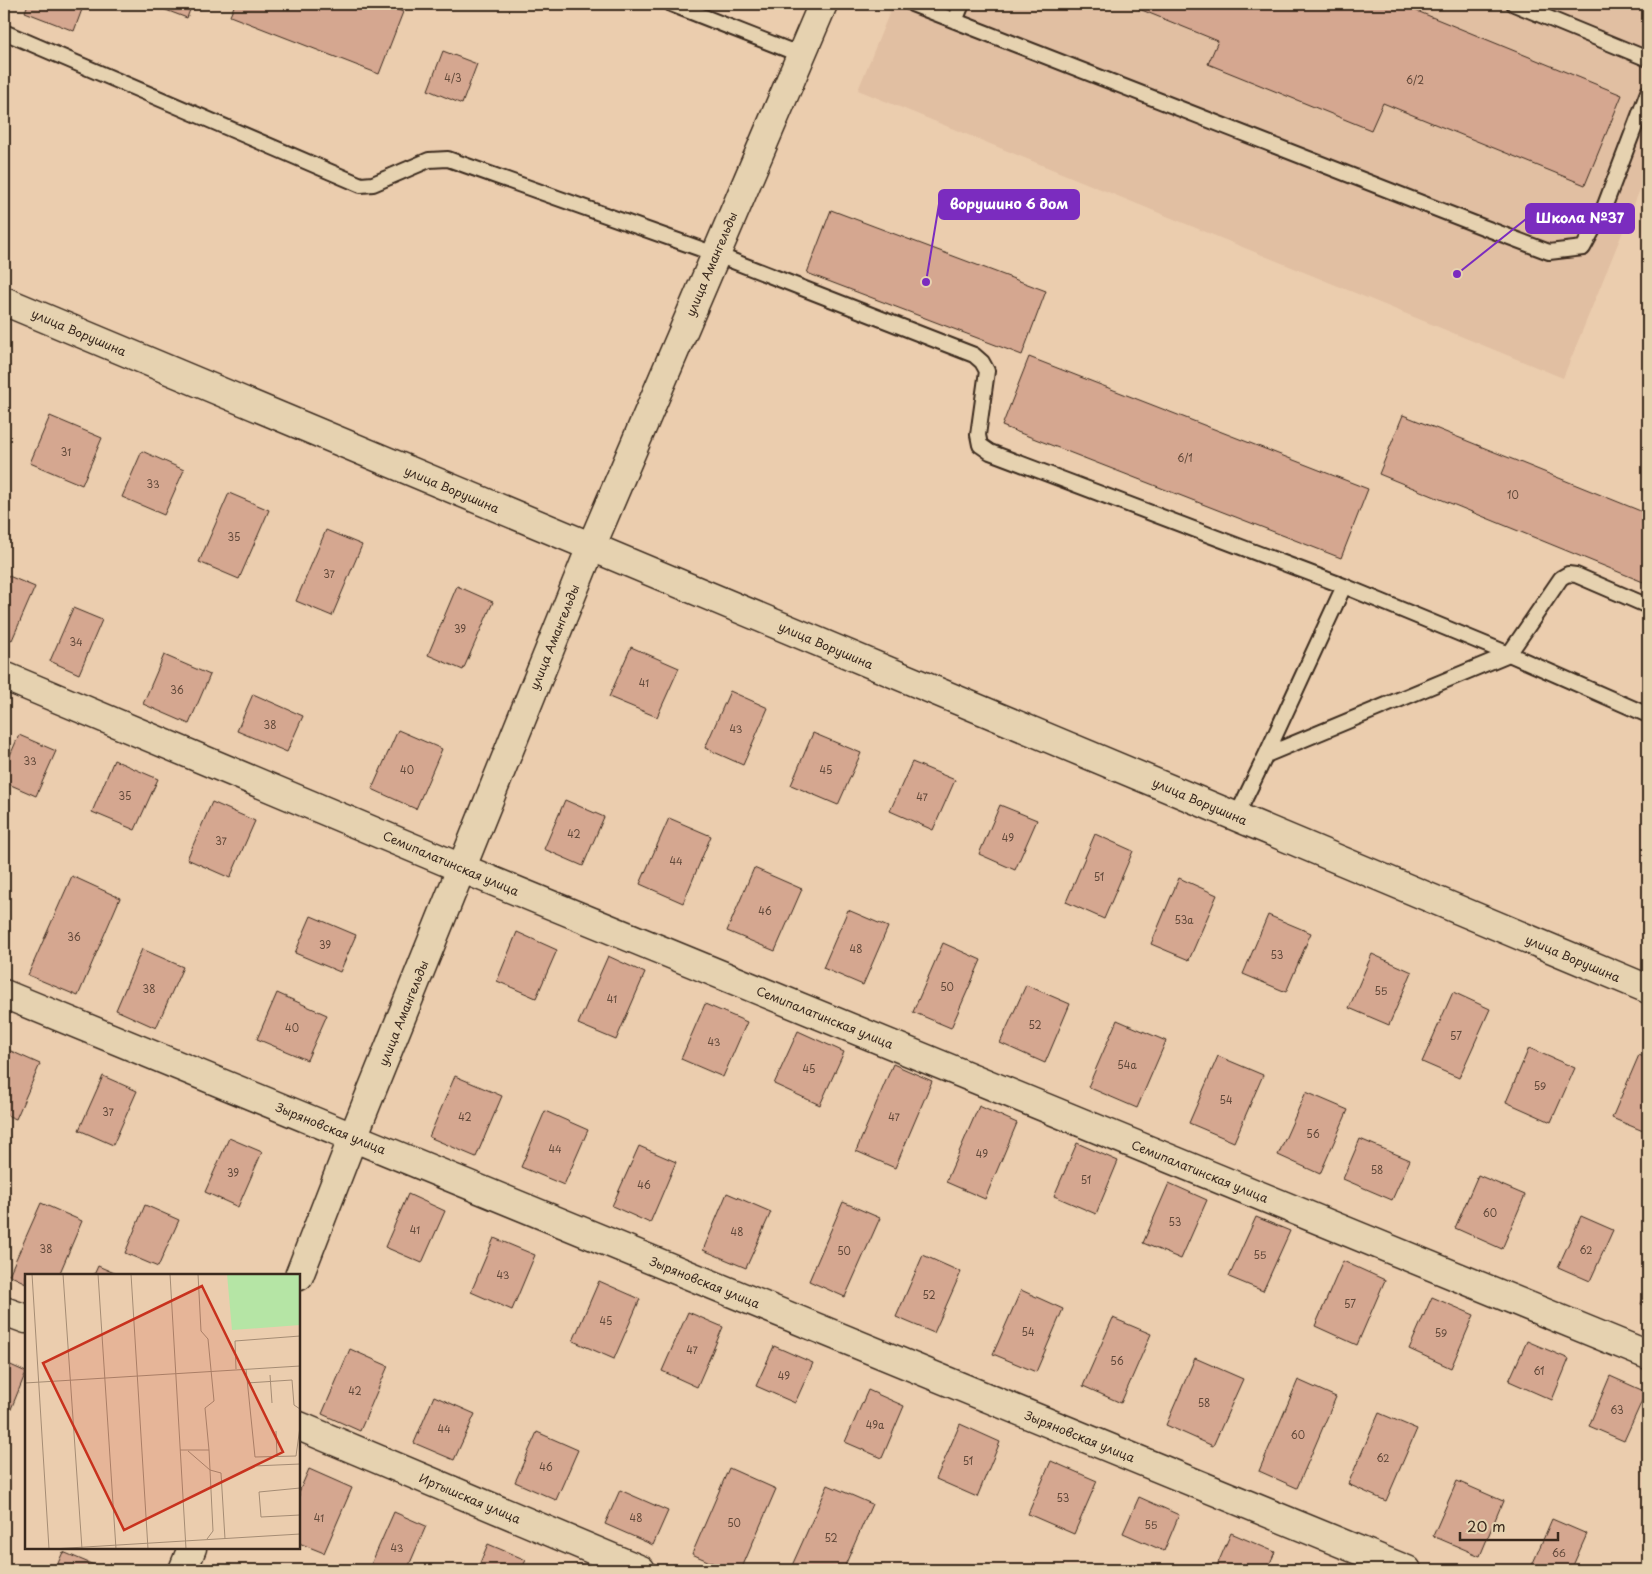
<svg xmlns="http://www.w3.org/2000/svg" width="1652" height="1574" font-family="'Playpen Sans',sans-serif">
<rect width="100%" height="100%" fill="#ebcdae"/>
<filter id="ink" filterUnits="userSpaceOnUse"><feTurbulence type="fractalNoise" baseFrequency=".02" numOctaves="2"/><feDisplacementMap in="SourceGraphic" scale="10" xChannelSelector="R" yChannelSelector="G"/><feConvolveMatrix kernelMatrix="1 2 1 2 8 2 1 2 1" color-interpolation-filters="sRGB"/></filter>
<g filter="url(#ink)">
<!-- built -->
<path fill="#e1bfa2" d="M893,4H1648V170L1563,378L858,90Z"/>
<!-- building -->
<path fill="#d5a790" stroke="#3b2a1e" d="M28,4H84L74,31L25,12Z
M150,4H192L187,18Z
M235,4H383L403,12L379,74L230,16Z
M1127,4H1400L1622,95L1585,185L1383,103L1371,130L1208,64L1218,41Z
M443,51L477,64L462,104L428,90Z
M831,210L1046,291L1022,355L807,273Z
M1029,357L1368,489L1341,558L1002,426Z
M1403,415L1648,514V584L1379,474Z
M50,416L102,438L82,485L30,463Z
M142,451L184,470L164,515L122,497Z
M229,493L269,510L239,579L199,562Z
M326,530L362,545L332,616L296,601Z
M4,574L35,587L12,640L4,636Z
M457,586L493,602L463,670L428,655Z
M73,608L102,620L79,674L50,661Z
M631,647L679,668L657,717L609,697Z
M164,655L210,675L189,724L143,704Z
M730,691L768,708L743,765L705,748Z
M253,694L303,716L287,752L237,731Z
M398,730L442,749L416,809L372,789Z
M813,733L861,753L838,805L791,785Z
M19,735L56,751L36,796L4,782V769Z
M114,760L158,779L135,830L92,812Z
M912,762L955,780L933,830L890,811Z
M565,800L604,817L583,866L544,849Z
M212,802L255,821L230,878L187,859Z
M1000,805L1037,820L1015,870L979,854Z
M669,818L711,836L683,903L640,884Z
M1095,834L1133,851L1104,919L1066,902Z
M754,868L802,889L775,951L727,931Z
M72,876L120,898L78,996L28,975Z
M1179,878L1217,895L1189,960L1151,944Z
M848,910L888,927L863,985L823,968Z
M1268,915L1311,933L1286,992L1243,974Z
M311,916L356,935L340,972L295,953Z
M517,932L557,950L536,998L497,981Z
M943,943L981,960L951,1028L913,1012Z
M142,949L183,967L156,1028L116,1010Z
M1372,954L1412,972L1389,1025L1349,1008Z
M608,956L645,973L616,1040L578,1024Z
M1026,985L1070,1004L1045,1063L1000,1043Z
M1453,992L1490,1009L1459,1078L1422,1062Z
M277,993L327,1015L307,1060L257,1039Z
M705,1004L747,1022L723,1077L681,1059Z
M1117,1020L1166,1041L1137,1108L1088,1087Z
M798,1031L844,1052L820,1105L774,1084Z
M4,1048L40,1064L16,1119L4,1114Z
M1529,1048L1575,1068L1551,1122L1506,1102Z
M1639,1055L1648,1059V1120L1643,1131L1612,1118Z
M1218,1056L1263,1075L1234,1142L1189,1123Z
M893,1064L932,1081L895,1168L856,1151Z
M103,1076L137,1091L113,1145L79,1130Z
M455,1076L502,1096L476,1157L429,1137Z
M1306,1092L1348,1110L1320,1174L1278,1155Z
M979,1106L1017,1123L985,1199L946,1182Z
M545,1111L588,1130L564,1185L521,1167Z
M229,1138L262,1152L238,1207L205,1192Z
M1360,1139L1410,1160L1392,1200L1343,1179Z
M1077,1143L1118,1161L1096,1214L1054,1196Z
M639,1146L676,1162L650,1223L612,1206Z
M1478,1175L1525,1195L1502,1249L1455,1228Z
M1169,1183L1207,1200L1181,1259L1143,1243Z
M727,1193L771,1212L746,1268L703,1250Z
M408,1194L445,1211L422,1263L385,1247Z
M843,1202L880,1218L845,1297L809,1281Z
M41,1203L82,1221L59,1275H26V1283L9,1275Z
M145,1205L179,1220L158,1267L125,1253Z
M1581,1216L1613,1230L1590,1281L1558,1267Z
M1256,1217L1290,1231L1263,1291L1229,1277Z
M494,1238L535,1255L512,1310L471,1292Z
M923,1255L961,1272L934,1333L896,1317Z
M1343,1261L1385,1280L1357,1345L1315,1326Z
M98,1266L119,1275H94Z
M599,1281L640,1299L614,1359L573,1341Z
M1648,1288V1307L1641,1304Z
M1021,1290L1063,1309L1036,1372L993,1354Z
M1432,1297L1474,1315L1451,1368L1409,1349Z
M688,1312L723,1327L697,1387L662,1371Z
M1113,1318L1151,1334L1121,1403L1083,1386Z
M1527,1341L1569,1359L1552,1400L1509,1381Z
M774,1346L813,1363L795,1403L756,1386Z
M350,1349L388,1366L360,1431L322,1414Z
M1195,1358L1243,1379L1213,1446L1166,1425Z
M4,1362L26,1372L7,1419L4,1417Z
M1610,1376L1646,1392L1624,1441L1589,1426Z
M1298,1380L1336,1397L1297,1488L1259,1471Z
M868,1390L904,1406L882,1458L845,1442Z
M434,1396L475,1414L454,1460L414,1443Z
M1379,1413L1417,1429L1386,1501L1348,1484Z
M960,1424L1000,1442L977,1497L936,1479Z
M537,1432L578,1450L556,1500L515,1482Z
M1051,1461L1097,1481L1074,1534L1028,1514Z
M729,1468L776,1489L741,1570H728L692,1554Z
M309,1469L352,1488L324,1553L299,1543V1492Z
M1457,1481L1503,1501L1480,1556L1433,1536Z
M828,1485L872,1504L843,1570H790Z
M620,1490L668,1511L653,1545L605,1524Z
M1139,1497L1179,1515L1164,1551L1123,1533Z
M394,1512L426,1526L407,1570H373L369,1569Z
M1552,1519L1587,1534L1571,1570H1530Z
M1231,1533L1275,1552L1267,1570H1215Z
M488,1544L526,1560L521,1570H477Z
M63,1552L101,1568L100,1570H55Z"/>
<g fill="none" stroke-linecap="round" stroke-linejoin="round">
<defs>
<path id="service" d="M671,4L801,55
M912,4L1483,227L1549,252L1583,248L1602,213L1648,92
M1514,4L1648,59
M955,21L962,4
M4,32L361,185L373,184L429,160L448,159L715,254L974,355L982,362L987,371L978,435L980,445L990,452L1344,586L1266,755L1236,817
M1344,586L1509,654L1561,578L1568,574L1576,575L1648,606
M1266,755L1509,654L1648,715"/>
<path id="minor" d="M4,676L461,868L1648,1355
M4,994L1407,1570
M4,1311L26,1319
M299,1426L641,1570"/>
<path id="tertiary" d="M4,301L1648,989
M299,1276L353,1137L591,547L823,4
M183,1570L192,1548"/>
</defs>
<!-- service casing -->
<use href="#service" stroke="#3b2a1e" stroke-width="18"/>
<!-- minor casing -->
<use href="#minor" stroke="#3b2a1e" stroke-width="31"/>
<!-- tertiary casing -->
<use href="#tertiary" stroke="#3b2a1e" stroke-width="31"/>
<!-- service -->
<use href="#service" stroke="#e6d2b0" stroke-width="14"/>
<!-- minor -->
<use href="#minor" stroke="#e6d2b0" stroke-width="28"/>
<!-- tertiary -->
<use href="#tertiary" stroke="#e6d2b0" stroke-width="28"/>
</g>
</g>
<g text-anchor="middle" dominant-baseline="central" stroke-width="5" stroke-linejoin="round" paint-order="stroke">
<!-- number labels -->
<g font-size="10" fill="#62493a">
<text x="453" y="77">4/3</text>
<text x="1415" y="79">6/2</text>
<text x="66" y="451">31</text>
<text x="1185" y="457">6/1</text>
<text x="153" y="483">33</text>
<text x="1513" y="494">10</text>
<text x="234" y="536">35</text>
<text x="329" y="573">37</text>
<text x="460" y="628">39</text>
<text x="76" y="641">34</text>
<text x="644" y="682">41</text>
<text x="177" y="689">36</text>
<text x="270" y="724">38</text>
<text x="736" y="728">43</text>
<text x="30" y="760">33</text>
<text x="407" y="769">40</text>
<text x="826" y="769">45</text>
<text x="125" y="795">35</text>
<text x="922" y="796">47</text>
<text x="574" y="833">42</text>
<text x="1008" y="837">49</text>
<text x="221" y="840">37</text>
<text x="676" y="860">44</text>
<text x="1099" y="876">51</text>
<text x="765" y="910">46</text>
<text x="1184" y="919">53а</text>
<text x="74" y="936">36</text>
<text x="325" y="944">39</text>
<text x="856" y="948">48</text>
<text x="1277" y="954">53</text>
<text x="947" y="986">50</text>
<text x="149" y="988">38</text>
<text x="1381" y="990">55</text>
<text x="612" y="998">41</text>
<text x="1035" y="1024">52</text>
<text x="292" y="1027">40</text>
<text x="1456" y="1035">57</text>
<text x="714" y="1041">43</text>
<text x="1127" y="1064">54а</text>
<text x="809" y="1068">45</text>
<text x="1540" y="1085">59</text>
<text x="1226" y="1099">54</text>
<text x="108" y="1111">37</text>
<text x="465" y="1116">42</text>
<text x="894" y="1116">47</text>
<text x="1313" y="1133">56</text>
<text x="555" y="1148">44</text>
<text x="982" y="1153">49</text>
<text x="1377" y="1169">58</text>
<text x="233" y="1172">39</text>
<text x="1086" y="1179">51</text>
<text x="644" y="1184">46</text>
<text x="1490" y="1212">60</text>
<text x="1175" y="1221">53</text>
<text x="415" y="1229">41</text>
<text x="737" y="1231">48</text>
<text x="46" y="1248">38</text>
<text x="1586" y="1249">62</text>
<text x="844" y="1250">50</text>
<text x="1260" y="1254">55</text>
<text x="503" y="1274">43</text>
<text x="929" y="1294">52</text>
<text x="1350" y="1303">57</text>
<text x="606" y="1320">45</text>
<text x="1028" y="1331">54</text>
<text x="1441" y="1332">59</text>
<text x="692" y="1349">47</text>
<text x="1117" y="1360">56</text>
<text x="1539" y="1370">61</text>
<text x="784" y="1375">49</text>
<text x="355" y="1390">42</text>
<text x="1204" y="1402">58</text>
<text x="1617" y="1409">63</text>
<text x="875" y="1424">49а</text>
<text x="444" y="1428">44</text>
<text x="1298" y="1434">60</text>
<text x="1383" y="1457">62</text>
<text x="968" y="1460">51</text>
<text x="546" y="1466">46</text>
<text x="1063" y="1497">53</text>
<text x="319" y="1517">41</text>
<text x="636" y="1517">48</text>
<text x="734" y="1522">50</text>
<text x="1151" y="1524">55</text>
<text x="831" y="1537">52</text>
<text x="397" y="1547">43</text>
<text x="1559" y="1552">66</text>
</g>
<!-- street labels -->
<g font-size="12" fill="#3b2a1e" stroke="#e6d2b0">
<text transform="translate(711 264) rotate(-67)">улица Амангельды</text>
<text transform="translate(79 332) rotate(23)">улица Ворушина</text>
<text transform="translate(452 489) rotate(23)">улица Ворушина</text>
<text transform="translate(554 637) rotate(-68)">улица Амангельды</text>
<text transform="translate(826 645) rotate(23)">улица Ворушина</text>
<text transform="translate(1200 801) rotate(23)">улица Ворушина</text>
<text transform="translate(451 863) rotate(23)">Семипалатинская улица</text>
<text transform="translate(1573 958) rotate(23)">улица Ворушина</text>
<text transform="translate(403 1013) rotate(-68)">улица Амангельды</text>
<text transform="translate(825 1017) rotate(22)">Семипалатинская улица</text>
<text transform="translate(331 1128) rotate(22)">Зыряновская улица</text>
<text transform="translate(1200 1171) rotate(22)">Семипалатинская улица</text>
<text transform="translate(705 1282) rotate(22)">Зыряновская улица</text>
<text transform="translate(1080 1436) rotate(22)">Зыряновская улица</text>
<text transform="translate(470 1498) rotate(23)">Иртышская улица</text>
</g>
</g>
<!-- overview -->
<g transform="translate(25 1274)">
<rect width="275" height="275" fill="#ebcdae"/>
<path d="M202,0H275V51L207,56Z" fill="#b5e5a5"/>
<path fill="none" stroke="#a58c74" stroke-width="1" d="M7,0L24,275M38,0L57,275M73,0L91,275M106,0L123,275M145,0L161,275M211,95L210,67L275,62M221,95L230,183L271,182L275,153M245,101L247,129M0,109L275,92M222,109L267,106L269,131L275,135M251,157L252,182M155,176H184L180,134L189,127L183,65L176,57L173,0M184,176L185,196L196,199L200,265M163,177L185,196L188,257L182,265M229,192L275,190M275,214L234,218L236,243L275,241M27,275L275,260"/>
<path fill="#c8321e" fill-opacity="0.15" stroke="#c8321e" stroke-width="2.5" d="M177,12L258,178L99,256L18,89Z"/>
<rect width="275" height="275" fill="none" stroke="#3b2a1e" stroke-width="2.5"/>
</g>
<!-- callouts -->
<path fill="none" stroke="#7b2cbf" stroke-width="2" d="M926 282L939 204M1457 274L1526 219"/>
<g fill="#7b2cbf" stroke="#e6d2b0" stroke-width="2">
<circle cx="926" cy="282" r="5"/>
<circle cx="1457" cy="274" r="5"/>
</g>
<g fill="#7b2cbf" stroke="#7b2cbf" stroke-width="2">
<rect x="939" y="190" width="140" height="29" rx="5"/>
<rect x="1526" y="204" width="108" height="29" rx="5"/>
</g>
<g font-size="14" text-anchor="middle" font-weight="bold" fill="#fff">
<text x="1009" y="209">ворушино 6 дом</text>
<text x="1580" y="223">Школа №37</text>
</g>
<!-- margin -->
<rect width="1652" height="1574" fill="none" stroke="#e6d2b0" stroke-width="20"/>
<rect x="10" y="10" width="1632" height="1554" fill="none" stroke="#3b2a1e" stroke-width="2" filter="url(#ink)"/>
<!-- scale -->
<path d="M1460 1532v8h98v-8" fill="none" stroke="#3b2a1e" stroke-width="2.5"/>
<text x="1467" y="1532" font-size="15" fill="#3b2a1e" stroke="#e6d2b0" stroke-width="4" paint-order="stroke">20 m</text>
</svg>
